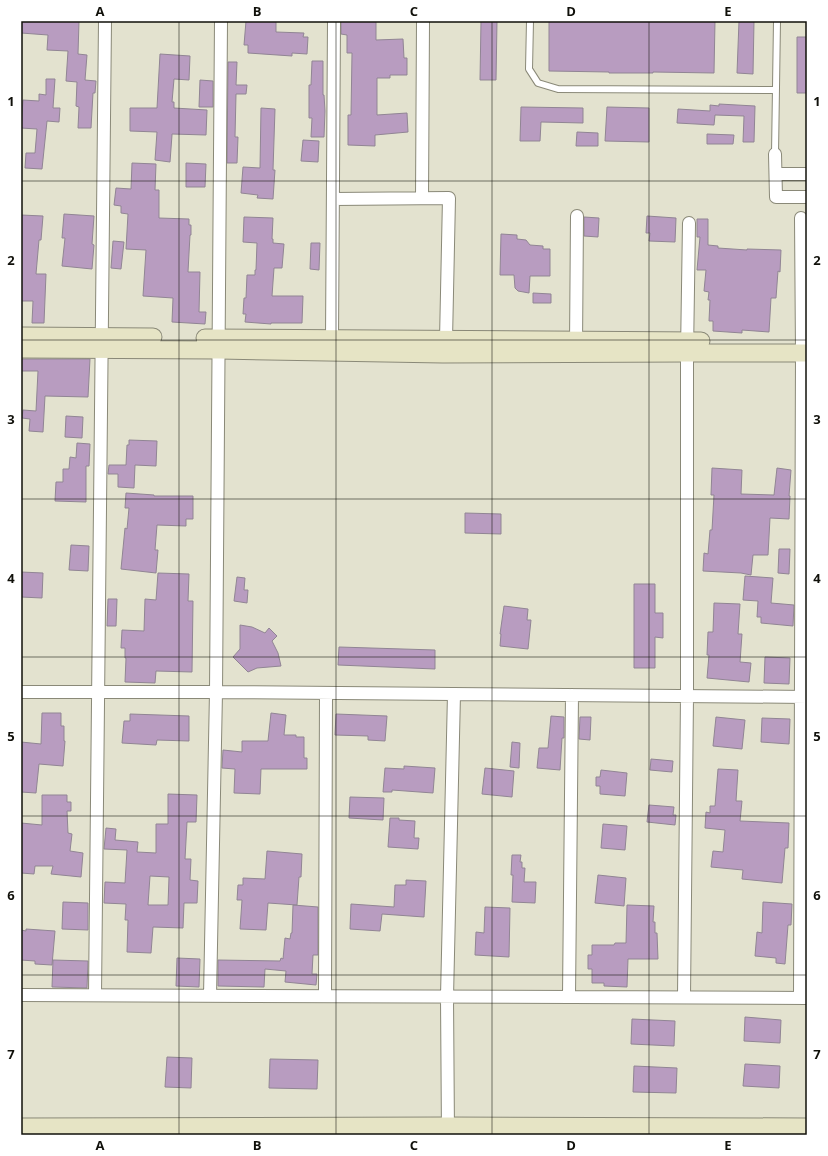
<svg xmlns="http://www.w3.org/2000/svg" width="828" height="1156" font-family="'Open Sans',sans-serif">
<rect width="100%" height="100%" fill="#e3e2cf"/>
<!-- building -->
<path fill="#b89cc0" stroke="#918594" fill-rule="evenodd" d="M21,21H79L78,54L87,55L85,80L96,81L95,93H93L91,128H78L79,107L76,106L77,82L66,81L68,51L47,50L48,35L21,33Z
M246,21H276V32L304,33L303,37H308L307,54L292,53V56L248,53V45H244Z
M341,21H376V40L403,39L404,58H407V75H390V78H377V115L407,113L408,132L375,135V146L348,145V115H351L352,53H347V35L341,34Z
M481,21H497L496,80H480Z
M549,21H715L714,73L653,72V73H609V72L549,71Z
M739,21H754L753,74L737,73Z
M797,37H807V93H797Z
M160,54L190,56L189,80L174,79L172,102H174V108L207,110L206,135L172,134V135L170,162L155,160L157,132L130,131V108H157Z
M312,61H323V95H324L325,111L324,137H311L312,118H309V85H311Z
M228,62H237L236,85H247L246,94H236L235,137H238L237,163H227Z
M46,79H55L53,108H60L59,122L47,121L42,169L25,168L26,153H35L37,129L21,128L23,100L39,101V94L46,95Z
M200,80L213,81V107H199Z
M719,104L755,106L754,142H743L744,116L715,115L714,125L677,123L678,109L710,111V105L719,106Z
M521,107L583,108V123L541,122L540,141H520Z
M607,107L649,108V142L605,141Z
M261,108L275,109L273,170H275L273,199L257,198L258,195L241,193L243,167L260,168Z
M577,132L598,133V146H576Z
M707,134L734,135L733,144H707Z
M303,140L319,141L318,162L301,161Z
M132,163L156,164L155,190H159V218L189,219V225H191V235H190L188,272H200L199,312H206L205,324L172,322L173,298L143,296L146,250L126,249L128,214L121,213V206L114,205L116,188L131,189Z
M186,163L206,164L205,187H186Z
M64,214L94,216L92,244L94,245L92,269L62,266L65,238H62Z
M21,215L43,216L41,240H39L36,274H46L44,323H32L33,301H21Z
M647,216L676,218L675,242L649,241L650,233H646Z
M244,217L273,218L272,239H273V243L284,244L282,268H274L272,296H303L302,323H271V324L245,322L246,314H243L244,298H246L247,275H255V270H256L257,243L243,242Z
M584,217L599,218L598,237L584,236Z
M697,219H708V245L718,246V248L747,250V249L781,250L780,272L778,271L776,298H771L769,332L742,330V333L713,331V321H709L710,300H708L709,292L704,291L706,270H697L700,237H697Z
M501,234L517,235V239L526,240L530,245L543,246V249H550V276H530L529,293L518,291L515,288L514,275H500Z
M113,241L124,242L121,269L111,268Z
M311,243H320L319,270L310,269Z
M533,293L551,294V303H533Z
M21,359H90L88,397L45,396L43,432L29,431L30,419L22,418L23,410L36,411L38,371H21Z
M66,416L83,417L82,438L65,437Z
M129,440L157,441L156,466L135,465L134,488L118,487V474H108L109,465H126L127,445H129Z
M77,443L90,444L89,466H86V502L55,501L56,482H63V469H69L70,457L76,458Z
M712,468L742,470L741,494L774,495L777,468L791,470L789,496H790L789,519L770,518L768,555H753L751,575L741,573L703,571L704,553L708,554L710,530H712L714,495H711Z
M126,493L154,495V496H193V519H186V526L157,525L155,550H158L156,573L121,569L125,528L127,529L129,508H125Z
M465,513L501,514V534L465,533Z
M71,545L89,546L88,571L69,570Z
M779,549H790L789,574L778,573Z
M21,572L43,573L42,598L21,597Z
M158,573L189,574L188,601H193L192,672L156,671L155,683L125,682L126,658H125V648H121L122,630L144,631L145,599L156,600Z
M745,576L773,578L771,603L794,605L793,626L761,623V617H757L758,601L743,600Z
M237,577L245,578L244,590H248L247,603L234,601Z
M634,584H655V613H663V638L655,637V668H634Z
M108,599H117L116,626H107Z
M714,603L740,604L738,634H742L740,662L751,663L749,682L707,678L709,655H707L708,632H713Z
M504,606L528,609L527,620H531L528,649L500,646L501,634H500Z
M240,625L252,627L265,633L269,628L277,636L272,641L278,653L281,666L257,668L248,672L233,657L240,649Z
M339,647L435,650V669L338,665Z
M765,657L790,658L789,684L764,683Z
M42,713H61V726H64V741H65L63,766L39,764L36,793L21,792V742L41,744Z
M271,713L286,715L284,735H296V737H304V758H307V769H261L260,794L234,793L235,769L222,768L223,750L242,752V741H268Z
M130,714L189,716V741L157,740L156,745L122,743L124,721H130Z
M336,714L387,716L385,741L368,740V736L335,735Z
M551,716L564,717V738H562L560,770L537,768L539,748H548Z
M580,717H591L590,740L579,739Z
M716,717L745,720L742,749L713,746Z
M762,718L790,719L789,744L761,742Z
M512,742L520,743L519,768L510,767Z
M651,759L673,761L672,772L650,770Z
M404,766L435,768L433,793L392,790V792H383L385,768L404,769Z
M485,768L514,771L512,797L482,794Z
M718,769L738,770L736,801H742L740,821L789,823L788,848H785L782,883L742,879L743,870L711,867L713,851L723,852L725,830L705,828L706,812L710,813V806H715Z
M601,770L627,773L625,796L600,794V786H596V777H600Z
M168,794L197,795L196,822H187L185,859H191L190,880L198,881L197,903H184L183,928L153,927L151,953L127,952L128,920H125L126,904L104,903L105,882L125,883L127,850L104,849L106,828L116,829L115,840L138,842L137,852L156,853V824H168ZM150,876L169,877L168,905H148Z
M42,795H67V802H71V811H67L68,833L72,834L70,851L83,853L81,877L51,874L53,866H35L34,874L21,873V823L42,825Z
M350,797L384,798L383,820L349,818Z
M649,805L674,807L673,815H676L675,825L647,822Z
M390,818H399V820L415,821L414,838H419L418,849L388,847Z
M603,824L627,826L625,850L601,848Z
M267,851L302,854L301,877H299L297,905L268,903L266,930L240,929L242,900H237L238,885H243V878L265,879Z
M512,855H521L520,862H522V868H525L524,882H536L535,903L512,902L513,875H511Z
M598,875L626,878L624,906L595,903Z
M406,880L426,881L424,917L382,914L380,931L350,929L351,904L394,907L395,885H406Z
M63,902L88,903V930L62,929Z
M763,902L792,904L791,925H788L785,964L776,963V958L755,956L757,932L762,933Z
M293,905L318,907V955H313L312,974H317L316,985L285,982L286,971L265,969L264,987L218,986V960L280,961L281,958L283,959L285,938L290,939L291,933H292Z
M627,905L654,906L653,922H655V933H657L658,959H628L627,987L604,986V983H592V969H588V955H592V945H614L615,943H626Z
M485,907L510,908L509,957L475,955L476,932L484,933Z
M26,929L55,931L52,965L35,964V961L21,960V930L26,931Z
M177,958L200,959L199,987L176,986Z
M53,960L88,961L87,988L52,987Z
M745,1017L781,1020L780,1043L744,1041Z
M632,1019L675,1021L674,1046L631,1044Z
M167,1057L192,1058L191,1088L165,1087Z
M270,1059L318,1060L317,1089L269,1088Z
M745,1064L780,1066L779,1088L743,1086Z
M634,1066L677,1068L676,1093L633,1092Z"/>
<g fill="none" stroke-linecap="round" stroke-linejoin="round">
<defs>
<path id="service" d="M530,21L529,69L538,83L558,89L776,90
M775,154L777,21"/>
<path id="minor" d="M775,154L776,197H807
M776,174H807
M422,198L423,21
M333,199L449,198L446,340
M332,338L334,21
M576,347L577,216
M21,692H216L807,697
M21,995L807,998
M95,995C98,670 102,346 105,21
M210,996L216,692L221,21
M325,996L326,693
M569,997L572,695
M684,997L687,696V353L689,223
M800,998L802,353L801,218
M448,1135L447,997L454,694"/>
<path id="secondary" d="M21,336L153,337
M205,338L701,341
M21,349L219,350L443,354L687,353H807
M21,1127L448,1126L807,1127"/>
</defs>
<!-- service casing -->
<use href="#service" stroke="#8a8978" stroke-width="8"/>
<!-- minor casing -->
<use href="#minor" stroke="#8a8978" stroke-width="14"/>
<!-- secondary casing -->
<use href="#secondary" stroke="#8a8978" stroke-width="19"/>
<!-- service -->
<use href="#service" stroke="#fff" stroke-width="6"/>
<!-- minor -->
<use href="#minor" stroke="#fff" stroke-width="12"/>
<!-- secondary -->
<use href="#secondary" stroke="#e6e4c5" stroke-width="17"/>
</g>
<!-- grid -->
<path fill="none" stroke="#10100a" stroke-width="1" stroke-opacity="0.55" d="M179,21V1135M336,21V1135M492,21V1135M649,21V1135M21,181H807M21,340H807M21,499H807M21,657H807M21,816H807M21,975H807"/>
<!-- border -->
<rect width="828" height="1156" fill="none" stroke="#ffffff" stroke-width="44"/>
<rect x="22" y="22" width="784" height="1112" fill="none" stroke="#10100a" stroke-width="1.5"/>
<g font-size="13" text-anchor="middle" font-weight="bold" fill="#10100a">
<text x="100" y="16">A</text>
<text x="257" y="16">B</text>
<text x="414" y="16">C</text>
<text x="571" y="16">D</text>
<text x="728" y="16">E</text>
<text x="11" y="106">1</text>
<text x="817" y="106">1</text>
<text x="11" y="265">2</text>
<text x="817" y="265">2</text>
<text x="11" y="424">3</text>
<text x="817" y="424">3</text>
<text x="11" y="583">4</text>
<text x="817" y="583">4</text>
<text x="11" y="741">5</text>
<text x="817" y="741">5</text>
<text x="11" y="900">6</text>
<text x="817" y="900">6</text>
<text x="11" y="1059">7</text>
<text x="817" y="1059">7</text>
<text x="100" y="1150">A</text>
<text x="257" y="1150">B</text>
<text x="414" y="1150">C</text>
<text x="571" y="1150">D</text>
<text x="728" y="1150">E</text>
</g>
</svg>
